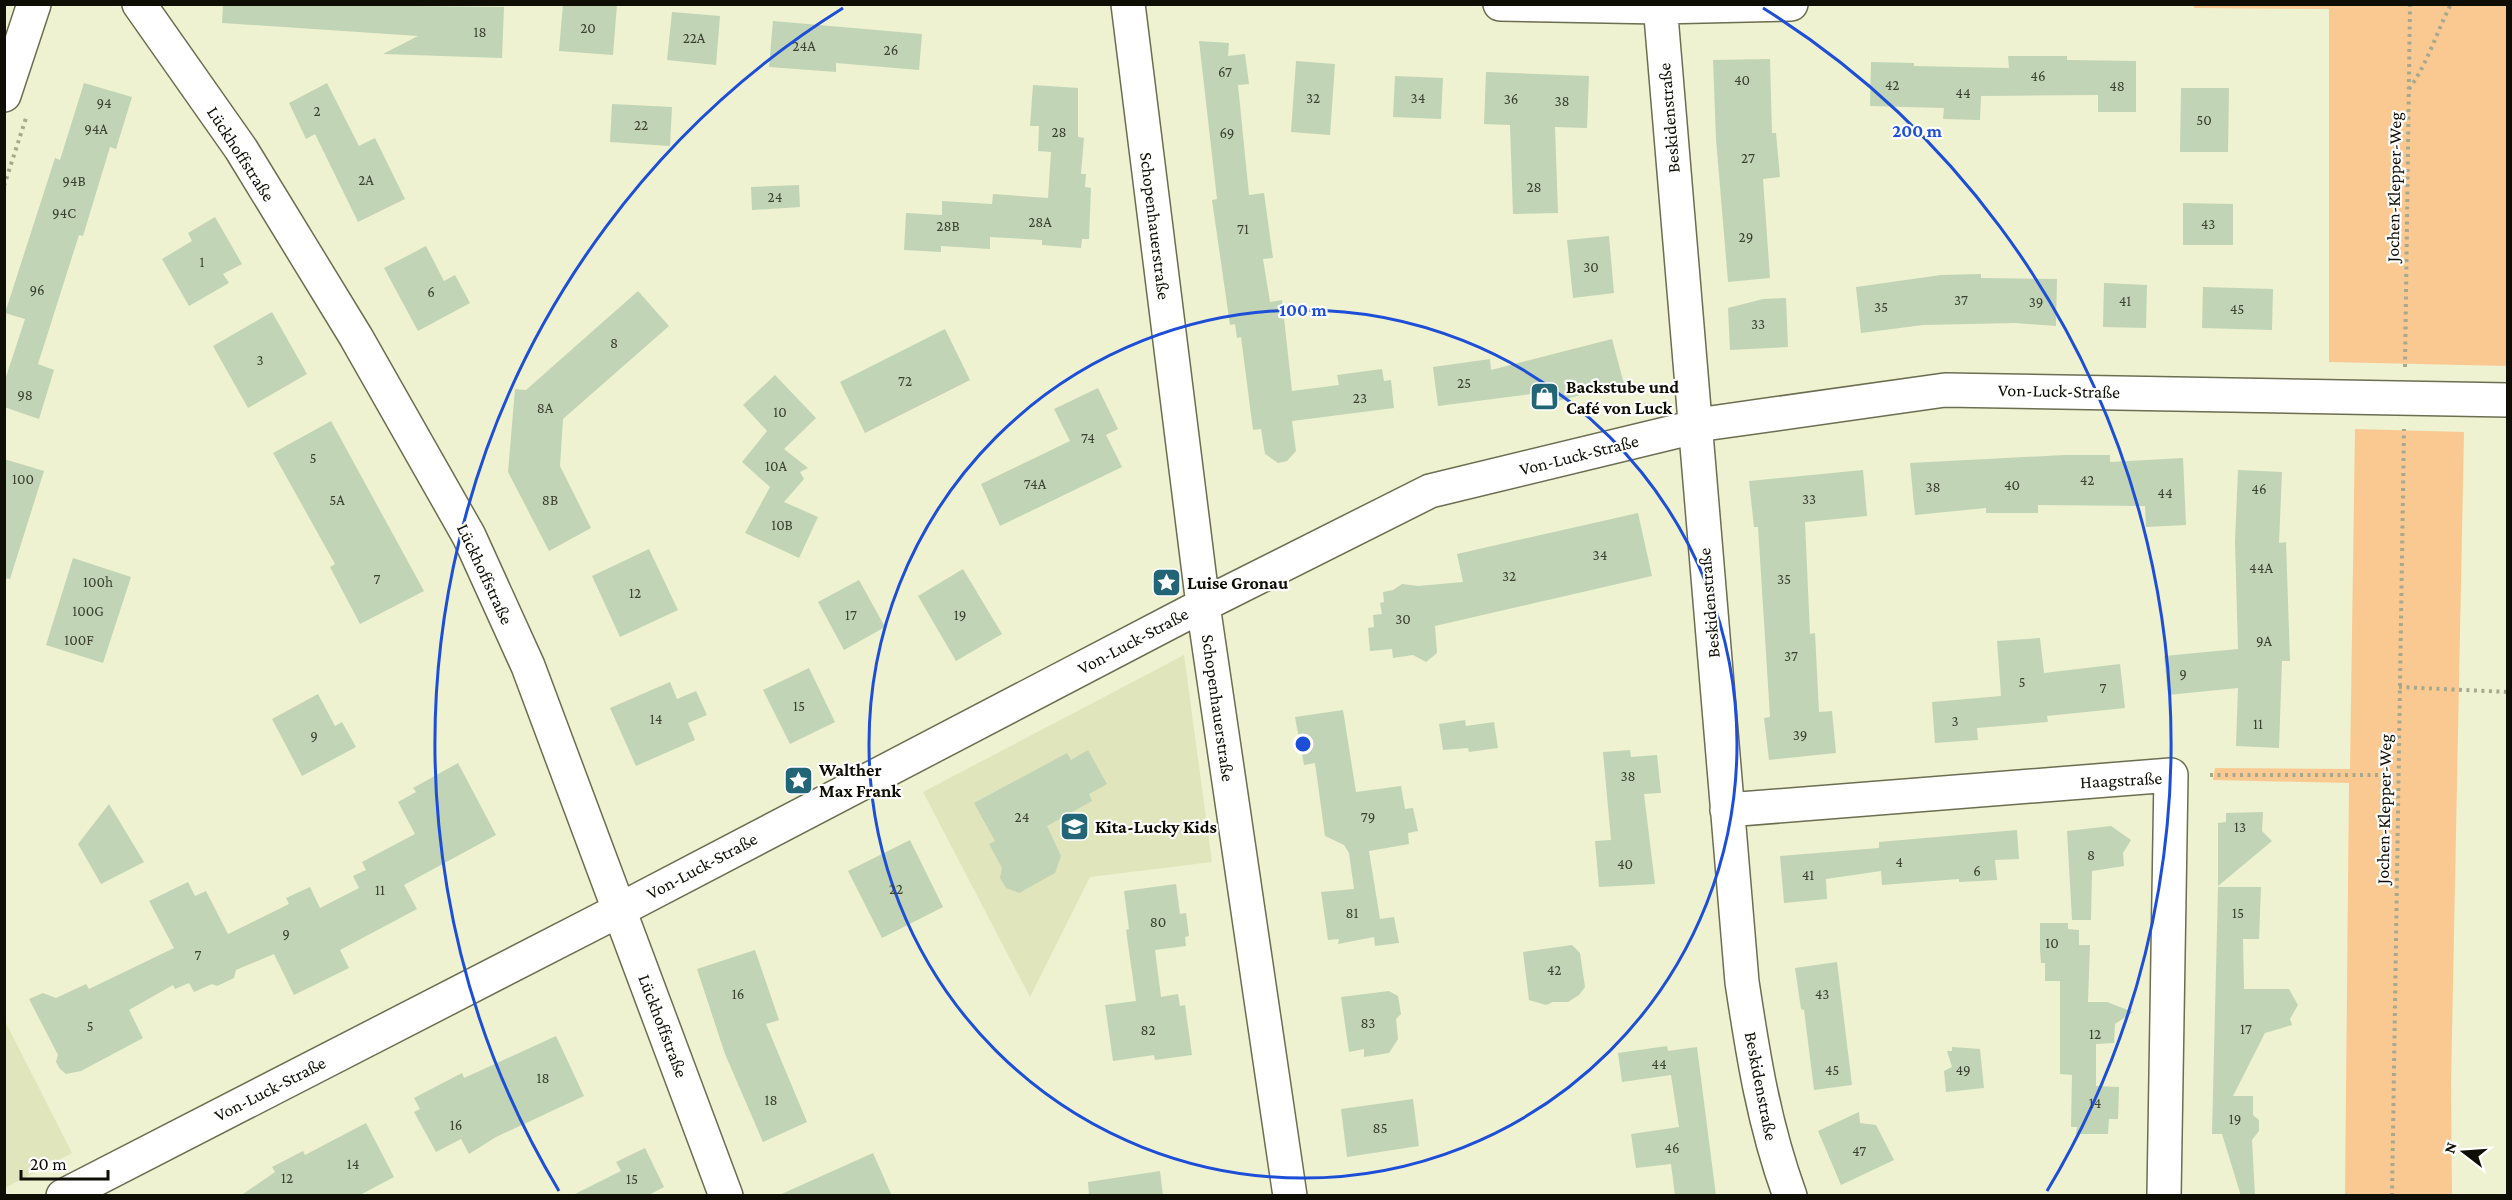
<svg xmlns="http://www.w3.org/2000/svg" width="2512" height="1200" font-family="'Crimson Pro',serif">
<rect width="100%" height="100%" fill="#eef2d0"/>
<!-- built -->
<path fill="#e1e5bc" d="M1184,655L1212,862L1090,877L1030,997L923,792Z
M5,1021L72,1153L5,1188L4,1187Z"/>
<!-- green -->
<path fill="#fac991" d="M2194,4L2507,5V366L2329,362V9L2194,8Z
M2355,429L2464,432L2451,1085L2452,1195H2345L2349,783L2213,780L2215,768L2350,769Z"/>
<!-- building -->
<path fill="#c1d4b6" d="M223,4L504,7L502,58L383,54L418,36L222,23Z
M563,4H617L613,55L559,51Z
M672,12L720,16L716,65L667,60Z
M773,21L922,34L919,70L836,63V72L769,67Z
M1199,41L1229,43L1228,56L1245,54L1249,84L1238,85L1249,195L1264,193L1273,258L1263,259L1270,302L1282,300L1292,391L1339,385L1337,375L1382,369L1384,381L1391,380L1394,408L1292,421L1296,451L1287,461L1278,463L1265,454L1261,429L1253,430L1241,337L1237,338L1235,324L1230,325L1212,200L1217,199Z
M2008,56H2067V60L2136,61V112H2098V95L1981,96L1980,120L1943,119L1944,108L1870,106L1871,62L1914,63V66L2009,68Z
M1770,59L1772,133H1776L1780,177L1763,179L1770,278L1728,282L1716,139L1713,60Z
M1296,61L1335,64L1330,135L1291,132Z
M1486,72L1589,76L1587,128L1555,127L1558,213L1513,214L1510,125L1484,124Z
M1395,76L1443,78L1441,119L1393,117Z
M84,83L132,97L116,149L110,147L83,236L79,235L38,364L54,370L39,419L4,407V383L25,319L5,313L55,158L60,160Z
M327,83L359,146L375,138L405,199L358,222L315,134L306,139L289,103Z
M1033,85L1078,88V137L1084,138L1081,174H1086L1085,187L1091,188L1089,239H1082L1081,248L1042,245V240L990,237V249L941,246V252L904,250L906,213L942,215V201L992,204L993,194L1048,198L1051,152L1038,151L1039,126H1030Z
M2181,88H2229L2228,152H2180Z
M612,104L672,107L670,146L610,142Z
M799,185L800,207L752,210L751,187Z
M2183,203L2233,204V245H2183Z
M215,217L242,264L223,274L229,283L189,306L162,259L192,241L188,233Z
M1609,236L1614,293L1573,298L1567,240Z
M426,246L444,281L455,275L470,303L418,331L384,268Z
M1981,274V278L2057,279L2056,326L2015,323L1923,325L1861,333L1856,287L1941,275Z
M2104,283L2147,285L2146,328L2103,327Z
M2203,287L2273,289L2272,330L2202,328Z
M638,291L669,326L563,419L560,466L591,528L549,551L508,472L515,389L526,390Z
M1786,298L1788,347L1730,350L1728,308L1763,299Z
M272,312L307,374L248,408L213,346Z
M945,329L970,380L865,433L840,382Z
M1612,339L1624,384L1534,407L1531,394L1438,406L1433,367L1490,359L1491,370Z
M775,375L816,418L784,449L808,468L800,472L804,479L784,502L818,517L799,558L745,533L770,487L742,462L767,431L743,405Z
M1098,388L1118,429L1106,435L1122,467L1000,526L981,484L1070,441L1054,409Z
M331,421L424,591L360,624L330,567L335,564L273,453Z
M2064,455H2110V462L2183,458L2186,525L2146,527L2145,506L2038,505V513H1986V508L1915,515L1910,463Z
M4,459L44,471L10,579L4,578Z
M1863,470L1867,516L1805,522L1810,634L1815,633L1819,712L1832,711L1836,753L1769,760L1764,718L1770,717L1758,527H1754L1749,481Z
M2238,470L2282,472L2279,543L2286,542L2290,661H2282L2279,748L2236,746L2238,688L2168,695L2164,656L2238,649L2235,542Z
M1638,513L1652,576L1435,626L1437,653L1426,662L1413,655L1393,658L1392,649L1370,651L1368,628L1374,627L1373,615L1382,614L1380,603L1384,602L1383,592L1393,590L1402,584L1418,586L1463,582L1457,554Z
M649,549L678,610L620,637L592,576Z
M73,558L131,577L103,663L46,645Z
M963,569L1002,634L956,661L918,596Z
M859,580L885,627L844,650L818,602Z
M2040,638L2044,673L2120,664L2125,708L2047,716L2048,722L1977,728L1978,740L1935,743L1932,702L2001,696L1997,641Z
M809,668L835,722L790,744L763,690Z
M670,682L677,699L696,691L707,715L688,723L695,740L636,766L610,708Z
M318,694L335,726L342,722L356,747L302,776L272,719Z
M1343,710L1356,792L1401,786L1405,809L1413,808L1418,831L1408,833L1409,844L1369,851L1380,919L1394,917L1399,943L1375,946L1374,937L1338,944L1339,939L1328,940L1321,892L1354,889L1349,853L1344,845L1325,836L1315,763L1304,765L1295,717Z
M1465,720L1466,726L1494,722L1498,748L1469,752L1468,748L1443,750L1439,724Z
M1088,750L1107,784L1089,794L1092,801L1047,826L1061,856L1055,873L1019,893L1006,888L1000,878L1002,868L989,844L995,841L974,803L1067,753L1071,760Z
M1630,750L1631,757L1657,755L1661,793L1644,794L1655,884L1599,887L1595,841L1611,840L1603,752Z
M458,763L496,835L404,885L417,909L340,950L349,968L294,995L274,954L236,970L234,978L217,986L212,984L194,992L189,983L175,989L173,985L129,1010L143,1038L81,1071L66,1074L60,1069L56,1062L58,1055L29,999L43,993L56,998L86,984L89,989L174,948L149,901L188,882L195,896L206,891L228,934L289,904L286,898L310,887L320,908L359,888L353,876L366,870L362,862L415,834L398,802L416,792L413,788Z
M109,804L144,862L101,884L78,844Z
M2263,812L2262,831L2272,841L2218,886V823L2226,822V813Z
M2111,826L2131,840L2123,853L2124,866L2092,871L2091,920H2072L2067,831Z
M2017,830L2019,859L1995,860L1997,880L1959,882V879L1882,885L1881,871L1826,879L1827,899L1784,903L1780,856L1879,848V842Z
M910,840L943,907L882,938L848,871Z
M1176,884L1180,914L1186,913L1189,936L1185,937L1186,946L1155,950L1161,997L1178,994L1180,1006L1185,1005L1192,1055L1155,1060L1154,1055L1113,1061L1105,1005L1136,1001L1126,930L1129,929L1124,891Z
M2218,887H2261L2259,939H2243L2244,989H2289L2298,1005L2290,1019L2292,1025L2265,1033L2233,1096H2253V1115L2259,1120V1131L2252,1140L2255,1196H2241L2222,1134H2212Z
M2040,923H2068V929L2079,930V945H2090L2088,1002H2107L2133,1012L2115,1024L2114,1043L2096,1044V1086L2119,1087L2118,1119H2109L2108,1134H2076L2077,1127H2071L2072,1075L2060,1074V981H2045V963H2041L2040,950Z
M1572,945L1580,953L1585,987L1579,995L1568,1002H1553L1546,1005L1529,1000L1523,952Z
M755,950L779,1020L766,1024L807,1122L763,1142L725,1054L697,969Z
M1837,962L1852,1085L1814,1090L1804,1010L1801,1009L1795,968Z
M1389,991L1398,996L1401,1014L1396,1019L1398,1039L1389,1053L1364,1057V1049L1349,1052L1341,997Z
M556,1036L584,1096L496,1137L469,1154L461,1139L436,1152L414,1112L420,1109L414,1098L462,1073L464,1078Z
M1667,1046L1668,1051L1697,1047L1716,1196H1675L1671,1164L1636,1168L1631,1134L1679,1127L1671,1075L1622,1082L1618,1053Z
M1952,1047L1980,1049L1984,1088L1946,1092L1944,1071L1952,1067L1947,1051H1952Z
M1413,1099L1419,1146L1347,1157L1341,1109Z
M1859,1112L1860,1123L1876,1125L1894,1160L1841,1185L1818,1131Z
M366,1123L394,1177L358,1196H240L275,1172L272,1167L303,1151L305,1155Z
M645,1148L664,1187L647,1196H571L621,1171L616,1162Z
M873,1153L892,1196H777Z
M1160,1171L1163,1196H1089L1088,1182Z"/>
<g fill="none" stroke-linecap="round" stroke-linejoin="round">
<defs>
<path id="minor" d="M139,4L241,149L356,337L469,536L528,666L726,1196
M1128,4L1203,605L1290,1196
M1500,4L1660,7L1791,4
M1660,4L1742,982C1753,1055 1764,1125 1790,1196
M1727,810L2171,775L2164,1196
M63,1196L602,919L1203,605L1430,491L1711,423L1945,390L2508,400"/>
<path id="major" d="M4,95L34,4"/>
</defs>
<!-- minor casing -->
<use href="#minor" stroke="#6b6e50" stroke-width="36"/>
<!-- major casing -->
<use href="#major" stroke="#6b6e50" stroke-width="36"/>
<!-- path -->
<path stroke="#a7a98f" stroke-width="4" stroke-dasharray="3 4.5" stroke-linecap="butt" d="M2409,89C2428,63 2436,33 2451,4
M4,186L26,118
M2405,367L2410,4
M2399,687L2508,692
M2210,775H2398
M2392,1196L2404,429"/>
<!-- minor -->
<use href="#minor" stroke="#fff" stroke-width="33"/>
<!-- major -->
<use href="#major" stroke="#fff" stroke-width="33"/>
</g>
<!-- distance rings -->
<g fill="none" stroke="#1d4ed8" stroke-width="3">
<circle cx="1303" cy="744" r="434"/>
<path d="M559 1191A868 868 0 0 1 843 8M1763 8A868 868 0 0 1 2047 1191"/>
</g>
<!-- icons -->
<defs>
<symbol id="shop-square" viewBox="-11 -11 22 22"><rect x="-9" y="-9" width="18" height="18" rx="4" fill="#216577" stroke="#fff"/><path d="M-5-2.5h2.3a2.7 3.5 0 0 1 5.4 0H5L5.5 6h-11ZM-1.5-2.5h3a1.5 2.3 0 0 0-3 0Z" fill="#fff"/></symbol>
<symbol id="sight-square" viewBox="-11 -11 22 22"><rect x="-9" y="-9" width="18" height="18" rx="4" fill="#216577" stroke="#fff"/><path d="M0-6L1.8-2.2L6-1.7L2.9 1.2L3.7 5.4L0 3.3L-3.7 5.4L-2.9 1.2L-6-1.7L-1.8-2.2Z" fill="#fff"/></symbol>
<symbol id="school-square" viewBox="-11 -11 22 22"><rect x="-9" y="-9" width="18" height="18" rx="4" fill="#216577" stroke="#fff"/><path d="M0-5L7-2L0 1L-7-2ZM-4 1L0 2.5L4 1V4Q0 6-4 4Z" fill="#fff"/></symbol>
</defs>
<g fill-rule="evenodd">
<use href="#shop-square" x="1528" y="380" width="33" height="33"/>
<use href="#sight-square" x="1150" y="566" width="33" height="33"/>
<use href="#sight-square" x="782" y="764" width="33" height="33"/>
<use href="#school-square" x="1058" y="810" width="33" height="33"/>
</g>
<g text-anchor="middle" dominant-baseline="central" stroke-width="4.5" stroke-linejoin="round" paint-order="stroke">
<!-- number labels -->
<g font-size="15" fill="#3b4030">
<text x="588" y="28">20</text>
<text x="480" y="32">18</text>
<text x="694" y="38">22A</text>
<text x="804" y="46">24A</text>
<text x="891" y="50">26</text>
<text x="1225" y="72">67</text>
<text x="2038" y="76">46</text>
<text x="1742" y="80">40</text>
<text x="1892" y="85">42</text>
<text x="2117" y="86">48</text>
<text x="1963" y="93">44</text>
<text x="1313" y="98">32</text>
<text x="1418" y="98">34</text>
<text x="1511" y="99">36</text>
<text x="1562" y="101">38</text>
<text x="104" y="103">94</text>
<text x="317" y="111">2</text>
<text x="2204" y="120">50</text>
<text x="641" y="125">22</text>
<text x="96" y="129">94A</text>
<text x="1059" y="132">28</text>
<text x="1227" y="133">69</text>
<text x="1748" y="158">27</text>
<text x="366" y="180">2A</text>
<text x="74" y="181">94B</text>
<text x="1534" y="187">28</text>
<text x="775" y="197">24</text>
<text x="64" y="213">94C</text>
<text x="1040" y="222">28A</text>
<text x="2208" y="224">43</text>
<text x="948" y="226">28B</text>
<text x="1243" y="229">71</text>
<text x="1746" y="237">29</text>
<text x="202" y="262">1</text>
<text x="1591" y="267">30</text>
<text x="37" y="290">96</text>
<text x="431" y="292">6</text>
<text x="1961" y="300">37</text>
<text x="2125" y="301">41</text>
<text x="2036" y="302">39</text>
<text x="1881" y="307">35</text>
<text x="2237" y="309">45</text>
<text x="1758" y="324">33</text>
<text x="614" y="343">8</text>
<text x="260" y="360">3</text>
<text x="905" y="381">72</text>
<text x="1464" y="383">25</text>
<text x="25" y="395">98</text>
<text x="1360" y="398">23</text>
<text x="545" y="408">8A</text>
<text x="780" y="412">10</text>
<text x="1088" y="438">74</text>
<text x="313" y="458">5</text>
<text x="776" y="466">10A</text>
<text x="23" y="479">100</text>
<text x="2087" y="480">42</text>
<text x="1035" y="484">74A</text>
<text x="2012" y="485">40</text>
<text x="1933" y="487">38</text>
<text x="2259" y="489">46</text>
<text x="2165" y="493">44</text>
<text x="1809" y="499">33</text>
<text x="337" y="500">5A</text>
<text x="550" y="500">8B</text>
<text x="782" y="525">10B</text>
<text x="1600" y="555">34</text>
<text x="2261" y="568">44A</text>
<text x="1509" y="576">32</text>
<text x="377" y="579">7</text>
<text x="1784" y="579">35</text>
<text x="98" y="582">100h</text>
<text x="635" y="593">12</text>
<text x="88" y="611">100G</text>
<text x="851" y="615">17</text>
<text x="960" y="615">19</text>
<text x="1403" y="619">30</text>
<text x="79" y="640">100F</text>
<text x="2264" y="641">9A</text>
<text x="1791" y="656">37</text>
<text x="2183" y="674">9</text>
<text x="2022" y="682">5</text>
<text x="2103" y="688">7</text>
<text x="799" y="706">15</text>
<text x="656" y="719">14</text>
<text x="1955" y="721">3</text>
<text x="2258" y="724">11</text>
<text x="1800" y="735">39</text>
<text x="314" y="736">9</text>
<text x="1628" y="776">38</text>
<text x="1022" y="817">24</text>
<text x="1368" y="817">79</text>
<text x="2240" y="827">13</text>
<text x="2091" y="855">8</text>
<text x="1899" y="862">4</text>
<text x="1625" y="864">40</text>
<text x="1977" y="871">6</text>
<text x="1808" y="875">41</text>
<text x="896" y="889">22</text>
<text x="380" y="890">11</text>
<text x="1352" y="913">81</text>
<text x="2238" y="913">15</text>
<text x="1158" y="922">80</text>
<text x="286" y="934">9</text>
<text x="2052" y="943">10</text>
<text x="198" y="955">7</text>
<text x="1554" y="970">42</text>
<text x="738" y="994">16</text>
<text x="1822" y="994">43</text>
<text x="1368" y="1023">83</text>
<text x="90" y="1026">5</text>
<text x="2246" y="1029">17</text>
<text x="1148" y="1030">82</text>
<text x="2095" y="1034">12</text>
<text x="1659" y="1064">44</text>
<text x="1832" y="1070">45</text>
<text x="1963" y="1070">49</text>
<text x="543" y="1078">18</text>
<text x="771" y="1100">18</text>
<text x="2095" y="1103">14</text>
<text x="2235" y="1119">19</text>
<text x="456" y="1125">16</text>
<text x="1380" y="1128">85</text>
<text x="1672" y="1148">46</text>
<text x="1859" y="1151">47</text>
<text x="353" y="1164">14</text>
<text x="287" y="1178">12</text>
<text x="632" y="1179">15</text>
</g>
<!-- street labels -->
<g font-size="18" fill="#0e0e04" stroke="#fff">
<text transform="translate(1669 118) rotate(-95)">Beskidenstraße</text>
<text transform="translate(241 154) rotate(57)">Lückhoffstraße</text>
<text transform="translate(2394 187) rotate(-89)">Jochen-Klepper-Weg</text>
<text transform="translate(1155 226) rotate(83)">Schopenhauerstraße</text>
<text transform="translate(2059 391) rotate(1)">Von-Luck-Straße</text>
<text transform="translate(1579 455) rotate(-14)">Von-Luck-Straße</text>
<text transform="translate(485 574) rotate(65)">Lückhoffstraße</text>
<text transform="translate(1709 603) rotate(-95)">Beskidenstraße</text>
<text transform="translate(1133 641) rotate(-28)">Von-Luck-Straße</text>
<text transform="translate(1218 708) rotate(82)">Schopenhauerstraße</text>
<text transform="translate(2121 780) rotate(-3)">Haagstraße</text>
<text transform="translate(2384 809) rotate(-89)">Jochen-Klepper-Weg</text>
<text transform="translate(702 866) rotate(-28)">Von-Luck-Straße</text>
<text transform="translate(663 1026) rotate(69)">Lückhoffstraße</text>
<text transform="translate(1761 1086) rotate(79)">Beskidenstraße</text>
<text transform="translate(270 1089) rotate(-27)">Von-Luck-Straße</text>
</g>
<!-- poi labels -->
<g font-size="18" font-weight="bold" fill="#0e0e04" stroke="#fff" text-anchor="start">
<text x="1566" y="387">Backstube und<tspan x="1566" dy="21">Café von Luck</tspan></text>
<text x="1187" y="583">Luise Gronau</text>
<text x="819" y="770">Walther<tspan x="819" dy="21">Max Frank</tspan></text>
<text x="1095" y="827">Kita-Lucky Kids</text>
</g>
</g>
<circle cx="1303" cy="744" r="9" fill="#1d4ed8" stroke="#fff" stroke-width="3"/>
<g font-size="18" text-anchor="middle" font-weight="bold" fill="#1d4ed8" stroke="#fff" stroke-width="4.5" stroke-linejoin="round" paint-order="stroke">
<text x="1917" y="137">200 m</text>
<text x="1303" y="316">100 m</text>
</g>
<!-- border -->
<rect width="2512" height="1200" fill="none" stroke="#0e0e04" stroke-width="12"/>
<!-- north arrow -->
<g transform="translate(2464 1152) rotate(287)" stroke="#ffffff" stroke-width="4.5" paint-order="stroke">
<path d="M0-4.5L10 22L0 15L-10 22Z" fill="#0e0e04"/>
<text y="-9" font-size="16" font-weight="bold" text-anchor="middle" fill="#0e0e04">N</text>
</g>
<!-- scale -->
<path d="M21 1170v9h87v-9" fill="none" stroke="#0e0e04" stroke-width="3"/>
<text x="30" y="1170" font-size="18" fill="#0e0e04" stroke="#ffffff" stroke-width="4.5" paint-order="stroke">20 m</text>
</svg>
